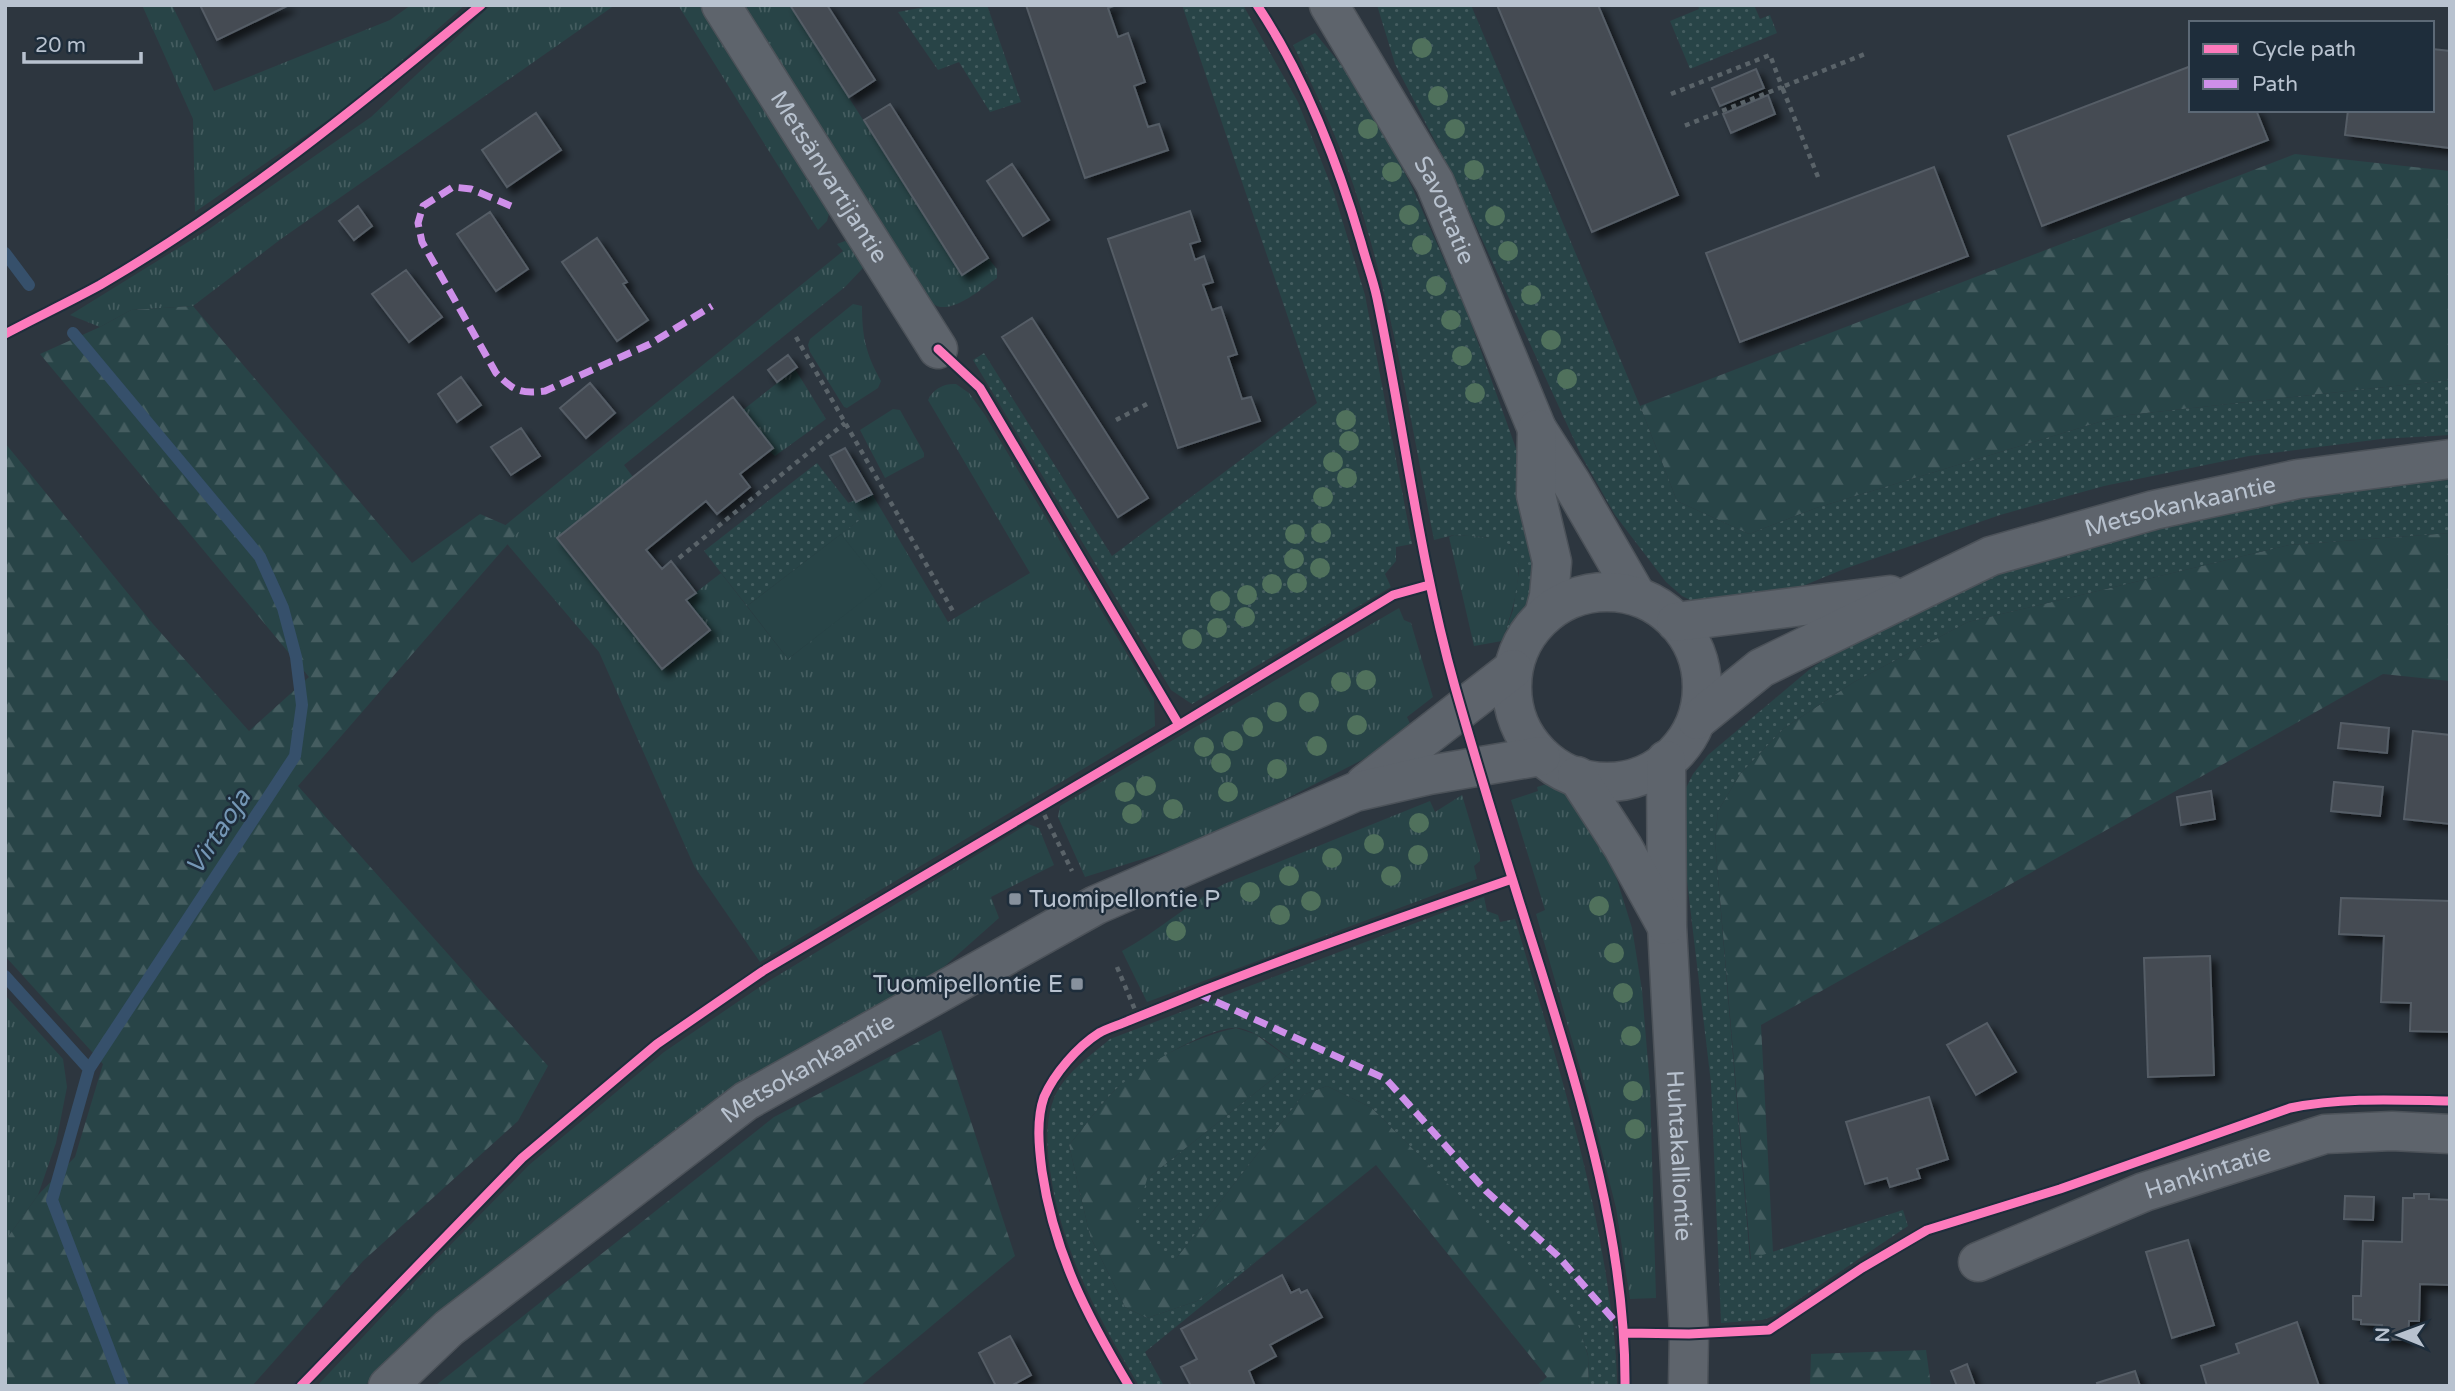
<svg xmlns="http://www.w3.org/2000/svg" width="2455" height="1391" font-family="'Varela Round',sans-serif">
<defs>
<pattern id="grass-tufts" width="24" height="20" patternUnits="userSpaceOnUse" patternTransform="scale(1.75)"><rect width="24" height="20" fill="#284447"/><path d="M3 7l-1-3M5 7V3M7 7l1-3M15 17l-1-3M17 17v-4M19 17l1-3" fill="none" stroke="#455d60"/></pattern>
<pattern id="forest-firs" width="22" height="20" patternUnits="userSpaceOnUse" patternTransform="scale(1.75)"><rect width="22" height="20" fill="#284447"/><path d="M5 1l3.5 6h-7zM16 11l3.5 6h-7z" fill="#455d60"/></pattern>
<pattern id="park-dots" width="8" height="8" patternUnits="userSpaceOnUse" patternTransform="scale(1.75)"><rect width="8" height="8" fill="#284447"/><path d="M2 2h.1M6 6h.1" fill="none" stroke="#455d60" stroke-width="1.8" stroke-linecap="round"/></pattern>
<filter id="shadow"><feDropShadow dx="6" dy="6" stdDeviation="3.5" flood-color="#0009"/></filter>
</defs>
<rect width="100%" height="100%" fill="#2d363f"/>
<!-- grass -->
<path fill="url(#grass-tufts)" d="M142,5H172L214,91L390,20L411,5H465L357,100L195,212L193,119Z
M491,5H615L281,239L193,306L131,310L100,327L70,315L209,229L371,117Z
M678,5H700L831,206L827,221L818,230Z
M739,5H790L961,274L988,258L997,269V278C982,288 949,318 932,303Z
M845,241C858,245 860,256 863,268L845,287L624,465L633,477L557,539L662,668L710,630L686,600L721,573L788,659L881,586L841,534L861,519L848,503L855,500L857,502L872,494L948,622L1030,573L928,400C933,389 944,383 956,384L969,393L985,415L1154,699L1155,726L760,962L694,866L599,652L497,532L843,251L837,244Z
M853,304L862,306C862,337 866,354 881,381L878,388L847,408L844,407L810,352L808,345L810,339Z
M795,369L826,419L775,456L769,451L773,447L743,410Z
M893,409L900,410L924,453V457L885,478L860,430Z
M1454,535C1469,536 1494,536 1507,543C1532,558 1509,621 1502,641L1474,646L1449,537Z
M1399,608L1404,620L1411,623L1433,697L1407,717L1412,728L1362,760L1207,839L1085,877L1058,817L1060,806Z
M1553,776L1563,779L1601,828L1632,928L1642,990L1650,1087L1656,1298L1630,1299L1616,1208L1588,1096L1536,914L1545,910L1511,800L1538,791L1537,787L1553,782Z
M1462,795L1480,855V861L1474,866L1477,879L1147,1002L1122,951C1158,931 1188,904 1224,884L1430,801L1435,812Z
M1028,824L1039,828L1054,865L991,897L999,918L928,981L434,1323L364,1386H317L418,1278L529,1165L664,1052L767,982Z
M5,995L63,1059L67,1087L56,1143L38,1195L5,1241Z"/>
<!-- forest -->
<path fill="url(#forest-firs)" d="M2295,154L2450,171V380L2119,416L1816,508L1749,534L1677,501L1640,406Z
M193,306L412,563L480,514L519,531L298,786L548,1066L518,1121L363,1261L252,1386H5V1241L38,1195L75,1157L103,1064L5,956V443L153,624L249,731L309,677L40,354L100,327L131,310Z
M2450,533V681L2383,674L1761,1025L1773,1252L1751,1260L1715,841L1718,811L1740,774L1783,729L1854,682L1968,622L2289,545Z
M1236,1028L1255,1034L1294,1062L1147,1179L1175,1260L1303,1095L1327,1086L1372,1108L1574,1309L1588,1356L1589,1386H1536L1547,1377L1376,1165L1263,1256L1197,1301L1147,1318L1125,1307L1090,1236L1069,1145C1084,1127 1098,1107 1115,1090C1143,1062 1198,1036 1236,1028Z
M941,1030L1015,1256L860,1386H435L774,1117Z
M1926,1350L1931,1386H1810L1811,1354Z"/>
<!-- park -->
<path fill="url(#park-dots)" d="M935,5H987L1021,102L990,112L959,62L938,70L898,12Z
M1182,5H1243L1298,102L1334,193L1365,295L1412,544L1396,547V561L1385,574L1391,587L1192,704L1171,690L973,360L984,353L1112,556L1317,403Z
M1377,5H1471L1640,406L1677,501L1749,534L1816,508L2119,416L2450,380V435L2381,439L2249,456L2104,486L2000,515L1844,569L1769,600L1698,604L1682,596L1666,582L1615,515L1581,455L1452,174L1395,64Z
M1698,5H1754L1760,19L1770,15L1777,33L1690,69L1670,21L1699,9Z
M1315,33L1361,89L1412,187L1467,312L1537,507L1539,616L1511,647L1502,641L1513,610L1519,571L1514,550L1509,544L1485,537L1454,535L1434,540C1411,422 1392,301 1354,187C1338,138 1315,91 1293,45Z
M817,463L861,519L747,606L704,551Z
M2450,480V533L2289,545L1968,622L1854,682L1783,729L1740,774L1718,811L1715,841L1750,1259L1903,1210L1908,1226L1774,1316L1762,1320L1721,1323L1711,1083L1682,839L1684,792L1693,774L1708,755L1810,669L1884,620L2010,563L2254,500L2382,484Z
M1484,897L1487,911L1498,915L1500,922L1515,919C1549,1035 1586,1150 1605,1269C1611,1307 1617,1347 1617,1386H1589L1588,1355L1573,1309L1372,1108L1327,1086L1303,1095L1175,1260L1162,1255L1135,1221L1147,1179L1294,1062C1278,1050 1259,1032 1239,1028C1213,1023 1133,1072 1115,1090C1098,1107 1084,1127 1069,1145L1090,1236L1125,1307L1147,1318L1197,1301L1263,1256L1145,1352L1164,1386H1139C1098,1317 1061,1250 1050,1170C1047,1148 1045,1123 1053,1101C1062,1075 1090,1056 1110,1039Z"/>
<!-- garden -->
<path fill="#284447" d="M841,534L882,586L788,659L747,606Z"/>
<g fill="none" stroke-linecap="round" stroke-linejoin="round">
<!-- stream -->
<path stroke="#36506b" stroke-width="12" d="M5,253L29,285
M73,333L260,557L283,608L296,657L302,705L295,756L89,1069L52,1200L123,1386
M5,976L89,1069"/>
</g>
<!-- building -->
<path fill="#444b53" stroke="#555d66" stroke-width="2" filter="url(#shadow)" d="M200,5H289L217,40Z
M790,5H827L875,80L849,97Z
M1026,5H1116L1108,8L1118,37L1128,33L1145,82L1134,86L1148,127L1159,124L1168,150L1085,178Z
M1497,5H1598L1678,195L1592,232Z
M2432,49L2450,51V148L2345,135L2348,110H2432Z
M2191,66V110H2256L2268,140L2042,226L2008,136Z
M1756,69L1764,88L1720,106L1712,88Z
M1768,95L1775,114L1731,133L1723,114Z
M890,104L988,258L962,275L864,120Z
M536,113L561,150L507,187L482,150Z
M1012,164L1049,220L1023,236L987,181Z
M1934,167L1968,256L1740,342L1706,253Z
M358,206L372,226L354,240L339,221Z
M1190,211L1200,241L1190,244L1195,260L1204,256L1213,282L1203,285L1212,310L1221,307L1237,354L1228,357L1242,399L1251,397L1260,421L1178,448L1108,239Z
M490,212L528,269L496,291L457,234Z
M597,238L627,282L623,284L648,320L617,341L562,262Z
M406,270L442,317L409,342L372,294Z
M1032,318L1148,498L1118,517L1002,337Z
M788,355L797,367L777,382L768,370Z
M461,377L481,405L457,422L438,394Z
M590,383L615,413L586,438L560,408Z
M733,397L773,448L740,474L750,487L717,514L706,501L646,550L662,569L671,561L696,593L686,600L710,630L662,669L557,538Z
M521,428L540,456L511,475L491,447Z
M845,448L872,494L856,502L830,456Z
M2341,723L2389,728L2387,753L2338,748Z
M2413,731L2450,735V824L2404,819Z
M2334,782L2383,787L2380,816L2331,811Z
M2211,791L2215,819L2181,825L2177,797Z
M2341,898L2450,901V1032L2410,1031L2411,1003L2381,1002L2384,936L2339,934Z
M2210,956L2214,1075L2148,1077L2144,958Z
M1987,1023L2016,1072L1976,1095L1947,1045Z
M1929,1097L1948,1159L1917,1169L1920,1178L1890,1187L1887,1178L1865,1184L1846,1122Z
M2414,1194H2429V1199L2450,1200V1285L2420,1284L2419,1321H2409L2408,1340L2381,1339L2382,1325L2361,1324V1320L2353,1319V1296H2361L2363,1241L2402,1242L2403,1198H2414Z
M2345,1196L2374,1197L2373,1220L2344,1219Z
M2188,1240L2214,1325L2172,1338L2146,1252Z
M1282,1275L1291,1293L1299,1289L1301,1293L1307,1290L1322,1317L1270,1345L1276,1356L1249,1371L1255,1386H1191L1181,1367L1197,1359L1181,1329Z
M2297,1322L2319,1386H2207L2201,1366L2239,1353L2236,1344Z
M1010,1336L1031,1375L1011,1386H996L979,1353Z
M1967,1364L1975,1386H1957L1951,1371Z
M2135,1371L2140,1386H2098L2097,1383Z"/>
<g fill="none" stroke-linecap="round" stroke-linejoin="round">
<defs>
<g id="minor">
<path id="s1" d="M721,5L938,349"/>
<path id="s2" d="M1329,5L1435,183L1537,429L1572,484L1636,595"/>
<path d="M1537,429L1536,495L1552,562L1549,596L1544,615"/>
<circle cx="1607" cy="687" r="95"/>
<path d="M1676,622L1890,595"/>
<path id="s3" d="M1697,720L1761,668L1991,556L2154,510L2298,479L2450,459"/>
<path id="s4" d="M1666,760L1667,926L1689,1334L1688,1386"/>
<path d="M1577,776L1623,847L1666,925"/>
<path d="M1365,784L1513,669"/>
<path id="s5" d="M1978,1262L2144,1192L2325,1134L2392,1131L2450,1134"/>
<path id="s6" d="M388,1386L449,1328L746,1101L1096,905L1355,792L1429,775L1541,756"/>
</g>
</defs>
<!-- minor casing -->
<use href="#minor" stroke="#4c5259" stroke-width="41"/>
<!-- path -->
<path stroke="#5a6369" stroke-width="4.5" stroke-dasharray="5 5" stroke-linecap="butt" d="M1671,94L1770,55L1782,87L1684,126
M1818,177L1782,87L1865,54
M796,337L954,613
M1116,420L1147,404
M679,558L845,423
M1040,806L1072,871
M1117,967L1138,1017"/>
<!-- minor -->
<use href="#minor" stroke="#5e646c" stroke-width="38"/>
<!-- quiet -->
<path stroke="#ce8fe9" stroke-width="7" stroke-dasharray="14 7" stroke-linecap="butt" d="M511,206L471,189L453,187L423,206L418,223L422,242L496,373C514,391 520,394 545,391L650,344L712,306
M1197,993L1386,1079L1486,1191L1558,1256L1621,1328"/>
<defs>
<path id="cycleway" d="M1257,5C1305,77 1337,160 1361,242C1366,261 1373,279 1377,298C1404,427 1419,559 1455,687C1482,782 1511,876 1541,970C1583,1105 1626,1244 1625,1386
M5,334C37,317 69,302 100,285C236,206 360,105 481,5
M938,349L980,388L1179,725
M1625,1333L1689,1334L1769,1330L1862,1268L1927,1230L2060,1189L2290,1108C2344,1097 2395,1100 2450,1101
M301,1386L522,1158L657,1044L763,971L1179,725L1393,595L1429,585
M1129,1386C1087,1316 1054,1253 1042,1171C1039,1148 1036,1120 1044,1097C1054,1074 1077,1047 1099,1033C1108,1028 1119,1025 1128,1021C1153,1011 1178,1001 1202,991C1304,951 1408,915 1512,879"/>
</defs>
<!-- cycleway casing -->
<use href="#cycleway" stroke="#1e2d3b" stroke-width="13"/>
<!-- cycleway -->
<use href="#cycleway" stroke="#fd7abc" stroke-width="9"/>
</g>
<!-- trees -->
<g fill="#50715c">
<circle cx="1422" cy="48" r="10"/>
<circle cx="1438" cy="96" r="10"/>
<circle cx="1368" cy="129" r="10"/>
<circle cx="1455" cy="129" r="10"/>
<circle cx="1474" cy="170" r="10"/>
<circle cx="1392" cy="172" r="10"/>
<circle cx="1409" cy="215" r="10"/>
<circle cx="1495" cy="216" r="10"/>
<circle cx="1422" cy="245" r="10"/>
<circle cx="1508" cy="251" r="10"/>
<circle cx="1436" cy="286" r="10"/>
<circle cx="1531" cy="295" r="10"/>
<circle cx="1451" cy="320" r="10"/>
<circle cx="1551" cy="340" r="10"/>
<circle cx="1462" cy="356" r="10"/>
<circle cx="1567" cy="379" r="10"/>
<circle cx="1475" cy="393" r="10"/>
<circle cx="1346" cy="420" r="10"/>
<circle cx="1349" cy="441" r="10"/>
<circle cx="1333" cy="462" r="10"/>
<circle cx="1347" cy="478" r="10"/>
<circle cx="1323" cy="497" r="10"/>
<circle cx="1321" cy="533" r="10"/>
<circle cx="1295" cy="534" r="10"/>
<circle cx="1294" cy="559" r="10"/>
<circle cx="1320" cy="568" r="10"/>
<circle cx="1297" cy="583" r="10"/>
<circle cx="1272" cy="584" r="10"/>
<circle cx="1247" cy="595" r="10"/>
<circle cx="1220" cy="601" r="10"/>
<circle cx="1245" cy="617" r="10"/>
<circle cx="1217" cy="628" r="10"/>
<circle cx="1192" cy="639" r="10"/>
<circle cx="1366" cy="680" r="10"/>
<circle cx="1341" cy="682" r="10"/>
<circle cx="1309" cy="702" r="10"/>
<circle cx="1277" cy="712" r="10"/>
<circle cx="1357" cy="725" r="10"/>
<circle cx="1253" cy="727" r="10"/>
<circle cx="1233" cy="741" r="10"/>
<circle cx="1317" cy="746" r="10"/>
<circle cx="1204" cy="747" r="10"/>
<circle cx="1221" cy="763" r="10"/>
<circle cx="1277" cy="769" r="10"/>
<circle cx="1146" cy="786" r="10"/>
<circle cx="1125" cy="792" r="10"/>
<circle cx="1228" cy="792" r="10"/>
<circle cx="1173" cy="809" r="10"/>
<circle cx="1132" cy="814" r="10"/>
<circle cx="1419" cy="823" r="10"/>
<circle cx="1374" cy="844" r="10"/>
<circle cx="1418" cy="855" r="10"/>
<circle cx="1332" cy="858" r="10"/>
<circle cx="1289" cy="876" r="10"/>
<circle cx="1391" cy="876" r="10"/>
<circle cx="1250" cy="892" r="10"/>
<circle cx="1311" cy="901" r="10"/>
<circle cx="1599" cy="906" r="10"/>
<circle cx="1280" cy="915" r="10"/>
<circle cx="1176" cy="931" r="10"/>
<circle cx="1614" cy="953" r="10"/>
<circle cx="1623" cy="993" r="10"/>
<circle cx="1631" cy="1036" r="10"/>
<circle cx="1633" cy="1091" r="10"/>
<circle cx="1635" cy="1129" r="10"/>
</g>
<!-- markers -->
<g fill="#87919d" stroke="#1e2d3b" stroke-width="2.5">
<rect x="1008" y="892" width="14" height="14" rx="3.5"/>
<rect x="1070" y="977" width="14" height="14" rx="3.5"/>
</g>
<g text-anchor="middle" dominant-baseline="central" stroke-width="5" stroke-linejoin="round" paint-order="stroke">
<!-- street labels -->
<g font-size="24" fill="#b8c2cf" stroke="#1e2d3b">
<text stroke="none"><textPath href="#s1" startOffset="203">Metsänvartijantie</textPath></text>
<text stroke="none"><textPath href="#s2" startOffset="236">Savottatie</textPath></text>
<text stroke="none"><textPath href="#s3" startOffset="534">Metsokankaantie</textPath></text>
<text stroke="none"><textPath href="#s6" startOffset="528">Metsokankaantie</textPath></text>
<text stroke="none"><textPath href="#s4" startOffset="396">Huhtakalliontie</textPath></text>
<text stroke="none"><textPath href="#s5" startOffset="247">Hankintatie</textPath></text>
</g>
<!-- poi labels -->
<g font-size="24" fill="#b8c2cf" stroke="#1e2d3b" text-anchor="start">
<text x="1029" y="899">Tuomipellontie P</text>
<text x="1063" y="984" text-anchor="end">Tuomipellontie E</text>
</g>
<!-- water labels -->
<g font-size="26" font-style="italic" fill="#7496b5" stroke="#1e2d3b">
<text transform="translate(218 832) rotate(-57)">Virtaoja</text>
</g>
</g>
<!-- border -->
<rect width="2455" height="1391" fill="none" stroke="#b8c2cf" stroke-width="14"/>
<!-- legend -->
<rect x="2189" y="21" width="245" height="91" fill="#1e2d3b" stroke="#5c6976" stroke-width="2"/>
<rect x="2203" y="44" width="35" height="10" fill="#fd7abc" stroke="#5c6976" stroke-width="2"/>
<text x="2252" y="56" font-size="21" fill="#b8c2cf">Cycle path</text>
<rect x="2203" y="79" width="35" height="10" fill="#ce8fe9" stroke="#5c6976" stroke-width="2"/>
<text x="2252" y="91" font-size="21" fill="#b8c2cf">Path</text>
<!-- north arrow -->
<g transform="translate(2399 1335) rotate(271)" stroke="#1e2d3b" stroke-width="5" paint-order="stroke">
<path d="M0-5L12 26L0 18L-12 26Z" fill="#b8c2cf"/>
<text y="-10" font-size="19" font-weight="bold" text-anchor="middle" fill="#b8c2cf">N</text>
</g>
<!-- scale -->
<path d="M24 52v10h117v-10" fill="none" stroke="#b8c2cf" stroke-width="3.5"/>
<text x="35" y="52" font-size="21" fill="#b8c2cf" stroke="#1e2d3b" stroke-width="5" paint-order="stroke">20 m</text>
</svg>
